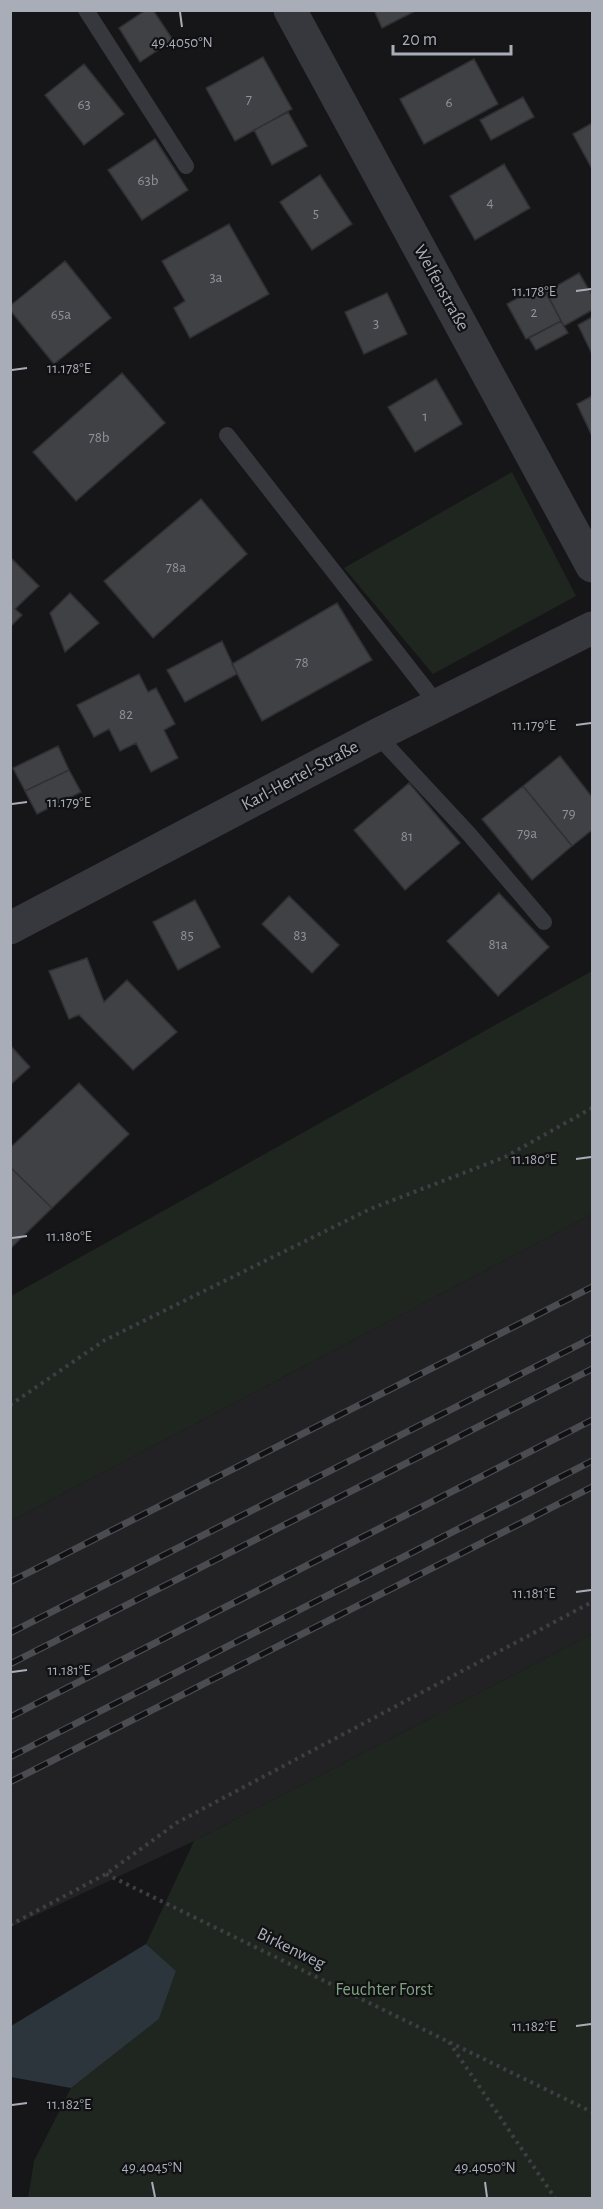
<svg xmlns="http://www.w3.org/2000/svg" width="603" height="2209" font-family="'Alegreya Sans',sans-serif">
<rect width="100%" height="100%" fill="#161618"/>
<!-- built -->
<path fill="#222225" d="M592,1214V1634L194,1841L11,1927V1521Z"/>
<!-- green -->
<path fill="#1e261f" d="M512,472L576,596L433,674L344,568Z
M592,971V1214L11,1521V1296Z
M592,1634V2198H28L34,2161L71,2088L159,2019L176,1971L146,1944L194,1841Z"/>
<!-- water -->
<path fill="#2c353c" d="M146,1944L176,1971L159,2019L71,2088L11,2077V2026Z"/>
<!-- building -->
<path fill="#404145" stroke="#303034" stroke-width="1.5" d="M146,10H153L173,40L140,62L119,28Z
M374,10H417L382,28Z
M263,57L292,109L235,141L206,88Z
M474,59L498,104L424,144L400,99Z
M84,64L124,114L84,145L45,95Z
M523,97L534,117L491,140L480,120Z
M288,112L307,146L272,165L254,130Z
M592,123V169L573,134Z
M155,139L188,190L142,220L108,170Z
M504,164L530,208L475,240L450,196Z
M320,175L352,224L312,250L280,202Z
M229,224L269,294L190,338L174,308L185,301L162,261Z
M65,261L111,318L54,364L10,310V306Z
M579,273L592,295V310L564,326L546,292Z
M542,285L561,321L526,339L507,304Z
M387,293L407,334L364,354L345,312Z
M592,317V354L578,325Z
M561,321L568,333L536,350L529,338Z
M122,373L165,423L76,501L33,452Z
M436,379L462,424L415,452L388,407Z
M592,396V436L577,404Z
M201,499L247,554L153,638L104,581Z
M10,557L39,586L15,609L22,615L10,627Z
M70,593L99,623L65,652L50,613Z
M337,603L372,660L262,721L232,664Z
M222,641L237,674L185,702L167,670Z
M139,674L148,692L156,688L175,724L164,730L178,758L151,772L136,743L120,751L109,729L94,737L77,705Z
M58,746L69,770L25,791L13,768Z
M560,756L592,797V830L572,846L523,786Z
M69,770L81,792L37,814L25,791Z
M409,783L460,843L405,890L354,830Z
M523,786L572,846L532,880L482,819Z
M499,893L549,947L498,996L447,941Z
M289,896L339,945L312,973L262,924Z
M195,900L220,947L178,970L153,922Z
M87,958L104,1002L127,980L177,1032L133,1070L79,1015L69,1019L49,971Z
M10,1045L30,1067L10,1085Z
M79,1083L129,1134L52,1208L10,1167V1148Z
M10,1167L52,1208L10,1249Z"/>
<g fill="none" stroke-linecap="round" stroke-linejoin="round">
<!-- path -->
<path stroke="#3d3f44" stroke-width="4" stroke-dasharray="3 4.5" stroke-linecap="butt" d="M10,1405L105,1340L370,1209L505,1157L592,1108
M106,1874L592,2112
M10,1925L106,1874L178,1822L592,1602
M449,2042L555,2198"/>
<!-- service -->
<path stroke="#37383d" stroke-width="16" d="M86,10L186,166
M227,435L438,705
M377,735L469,834L544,922"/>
<!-- minor -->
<path stroke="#37383d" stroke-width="33" d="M290,10L592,566
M10,928L377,735L592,628"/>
<defs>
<path id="rail" d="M10,1582L592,1287
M10,1633L592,1338
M10,1664L592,1369
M10,1717L592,1420
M10,1757L592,1461
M10,1782L592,1487"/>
</defs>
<!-- rail casing -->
<use href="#rail" stroke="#4a4c52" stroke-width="7"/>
<!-- rail -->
<use href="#rail" stroke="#111113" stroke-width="4.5" stroke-dasharray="14" stroke-linecap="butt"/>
</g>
<!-- ticks -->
<path fill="none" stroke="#a8adb8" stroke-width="2" d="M180,12L182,27M576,291L591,289M12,370L27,368M576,725L591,723M12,804L27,802M576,1159L591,1157M12,1238L27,1236M576,1592L591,1590M12,1672L27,1670M576,2026L591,2024M12,2105L27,2103M152,2182L155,2197M485,2182L487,2197"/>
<g text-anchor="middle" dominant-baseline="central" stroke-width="4.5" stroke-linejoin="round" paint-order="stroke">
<!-- number labels -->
<g font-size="15" fill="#8e929b">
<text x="249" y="99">7</text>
<text x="449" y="102">6</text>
<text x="84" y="104">63</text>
<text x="148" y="180">63b</text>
<text x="490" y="202">4</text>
<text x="316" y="213">5</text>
<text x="216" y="277">3a</text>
<text x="534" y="312">2</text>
<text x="61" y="314">65a</text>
<text x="376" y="323">3</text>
<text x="425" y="416">1</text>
<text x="99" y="437">78b</text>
<text x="176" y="567">78a</text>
<text x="302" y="662">78</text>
<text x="126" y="714">82</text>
<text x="569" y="813">79</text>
<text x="527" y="833">79a</text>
<text x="407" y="836">81</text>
<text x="187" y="935">85</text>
<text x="300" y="935">83</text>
<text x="498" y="944">81a</text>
</g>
<!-- street labels -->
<g font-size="18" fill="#a8adb8" stroke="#111113">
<text transform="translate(441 288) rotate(61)">Welfenstraße</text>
<text transform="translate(300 776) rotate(-28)">Karl-Hertel-Straße</text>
<text transform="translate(291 1949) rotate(26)">Birkenweg</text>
</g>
<!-- park labels -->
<g font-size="18" fill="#7fa381" stroke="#111113">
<text x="384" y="1990">Feuchter Forst</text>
</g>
</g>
<g font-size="15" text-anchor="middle" fill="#a8adb8" stroke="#111113" stroke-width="4.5" stroke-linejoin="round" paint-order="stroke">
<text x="182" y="47">49.4050°N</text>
<text x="534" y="296">11.178°E</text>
<text x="69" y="373">11.178°E</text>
<text x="534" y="730">11.179°E</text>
<text x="69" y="807">11.179°E</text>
<text x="534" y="1164">11.180°E</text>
<text x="69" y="1241">11.180°E</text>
<text x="534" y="1598">11.181°E</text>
<text x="69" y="1675">11.181°E</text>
<text x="534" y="2031">11.182°E</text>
<text x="69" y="2109">11.182°E</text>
<text x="152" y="2172">49.4045°N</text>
<text x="485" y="2172">49.4050°N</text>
</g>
<!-- border -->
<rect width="603" height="2209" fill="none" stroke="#a8adb8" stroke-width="24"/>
<!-- scale -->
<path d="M393 45v9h118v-9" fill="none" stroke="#a8adb8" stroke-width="3"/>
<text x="402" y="45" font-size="18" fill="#a8adb8" stroke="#111113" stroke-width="4.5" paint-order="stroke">20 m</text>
</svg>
